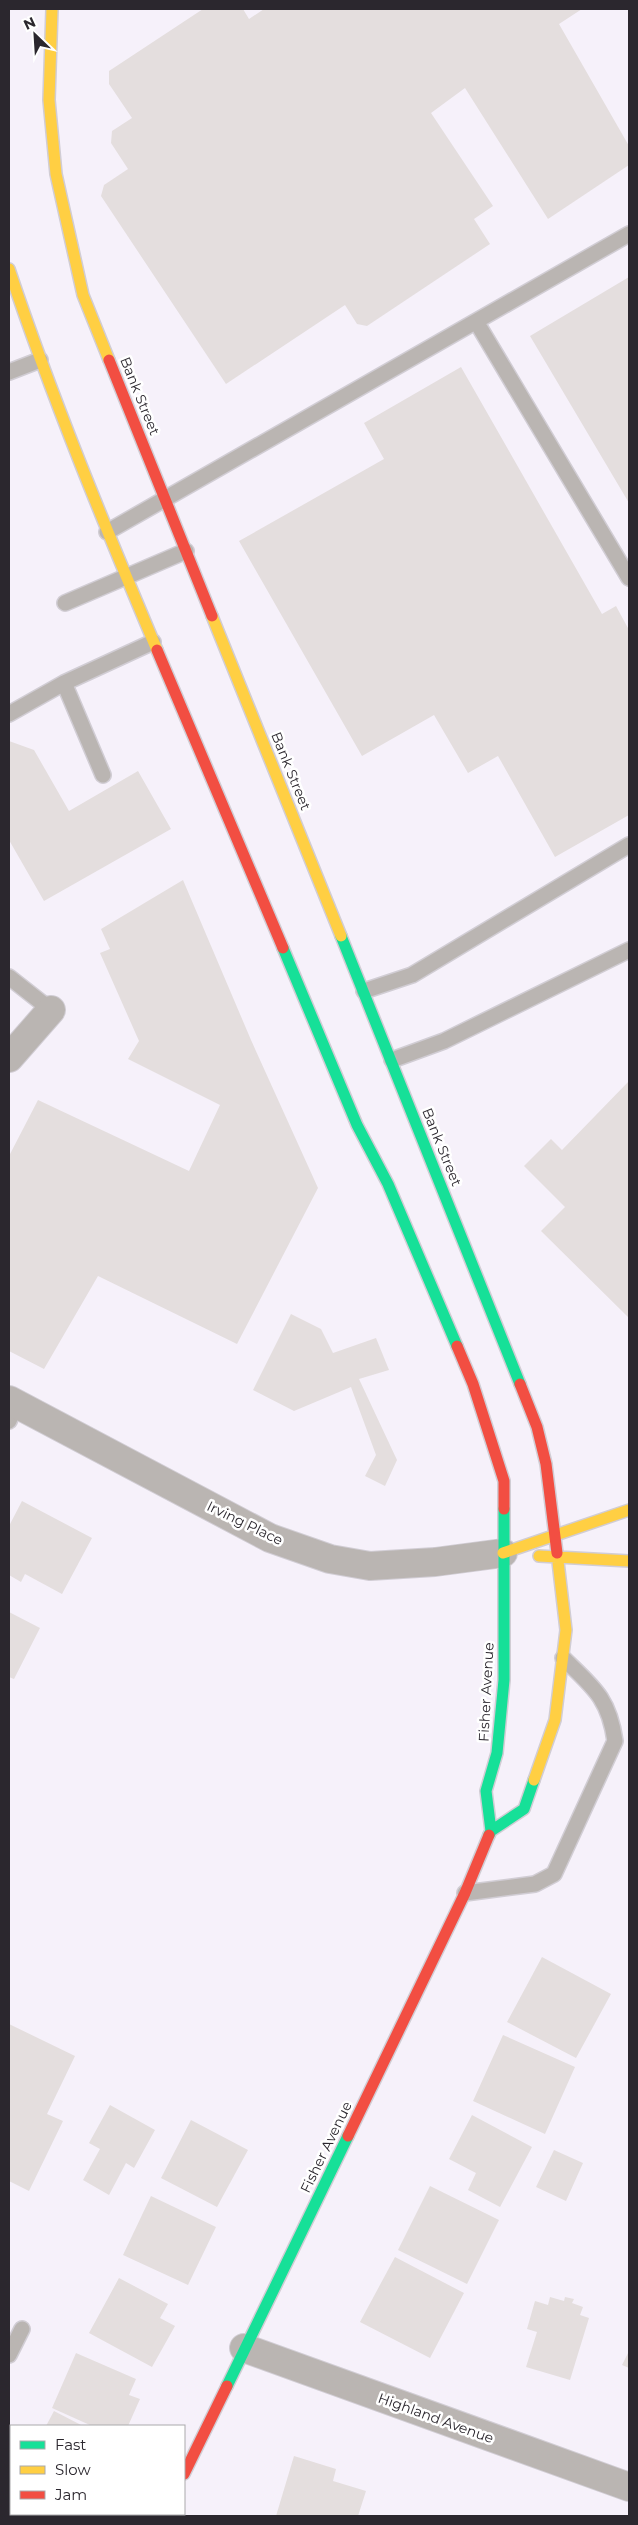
<svg xmlns="http://www.w3.org/2000/svg" width="638" height="2525" font-family="Montserrat,sans-serif">
<rect width="100%" height="100%" fill="#f6f1fa"/>
<!-- building -->
<path fill="#e4dede" d="M203,9H243L249,19L264,9H582L559,24L629,146V165L548,219L465,88L431,113L493,206L474,219L490,244L367,326L357,324L345,305L226,384L101,196L104,185L128,169L111,143L112,131L132,118L109,84V71Z
M629,277V503L530,336Z
M461,367L602,614L616,606L629,630V815L555,857L498,756L468,773L434,715L362,756L239,541L384,459L364,423Z
M9,741L34,750L69,811L138,771L171,829L44,901L9,840Z
M183,880L251,1040L318,1188L237,1344L98,1276L44,1369L9,1351V1156L38,1100L189,1171L220,1105L128,1059L139,1041L100,953L110,949L101,929Z
M629,1081V1318L541,1231L565,1207L524,1166L551,1139L562,1150Z
M291,1314L321,1329L333,1353L376,1338L389,1370L359,1379L397,1460L385,1486L365,1476L376,1455L351,1387L294,1411L253,1390Z
M22,1501L92,1538L62,1594L25,1574L21,1582L9,1575V1526Z
M9,1612L40,1628L14,1679L9,1677Z
M542,1957L611,1994L576,2058L507,2022Z
M9,2024L75,2056L47,2114L63,2121L29,2191L9,2181Z
M503,2035L575,2067L545,2134L473,2101Z
M110,2105L155,2130L134,2168L126,2163L109,2195L83,2180L100,2149L89,2143Z
M472,2115L532,2147L500,2207L468,2190L476,2173L449,2159Z
M191,2120L248,2150L217,2207L161,2178Z
M554,2150L583,2163L566,2201L536,2187Z
M430,2186L499,2220L467,2284L398,2250Z
M151,2196L216,2227L188,2285L123,2255Z
M395,2257L464,2293L430,2358L360,2322Z
M119,2278L168,2304L160,2318L175,2326L152,2367L89,2333Z
M550,2297L564,2301L565,2297L574,2299L572,2303L583,2307L580,2315L589,2318L570,2380L526,2367L537,2332L527,2329L535,2301L548,2305Z
M629,2351V2368L622,2365Z
M76,2353L136,2379L129,2395L140,2399L128,2426H92L52,2408Z
M54,2411L83,2426H46Z
M294,2456L336,2469L333,2481L366,2491L358,2516H276Z
M59,2514H99L98,2516H63Z"/>
<g fill="none" stroke-linecap="round" stroke-linejoin="round">
<defs>
<path id="lane" d="M477,323L629,578
M9,372L40,360
M107,532L629,234
M65,603L186,551
M64,683L103,775
M9,714L64,683L153,642
M9,977L51,1010
M364,991L412,975L629,845
M392,1060L444,1041L629,950
M9,1421L16,1404
M465,1893L535,1884L554,1874L615,1741C609,1698 593,1687 563,1658
M9,2355L22,2329"/>
<path id="street" d="M9,1058L51,1010
M9,1400L270,1538L330,1559L370,1566L435,1562L503,1553
M244,2348L629,2487"/>
<path id="fast" d="M341,936L520,1384
M283,948L357,1125L388,1184L457,1346
M491,1831L524,1809L534,1780
M489,1835L491,1831L486,1791L497,1753L504,1680V1509
M227,2386L348,2136"/>
<path id="slow" d="M52,9L49,100L56,174L83,295L109,360
M9,269C52,398 104,524 157,650
M212,616L341,936
M503,1553L629,1510
M539,1556L629,1561
M534,1780L555,1720L566,1630L557,1553"/>
<path id="jam" d="M109,360L212,616
M157,650L283,948
M457,1346L473,1384L504,1481V1509
M520,1384L537,1427L546,1464L557,1553
M348,2136L465,1893L489,1835
M184,2474L227,2386
M164,2516L165,2514"/>
</defs>
<!-- lane casing -->
<use href="#lane" stroke="#d1cdd4" stroke-width="18"/>
<!-- street casing -->
<use href="#street" stroke="#d1cdd4" stroke-width="30"/>
<!-- fast casing -->
<use href="#fast" stroke="#d1cdd4" stroke-width="14"/>
<!-- slow casing -->
<use href="#slow" stroke="#d1cdd4" stroke-width="14"/>
<!-- jam casing -->
<use href="#jam" stroke="#d1cdd4" stroke-width="14"/>
<!-- lane -->
<use href="#lane" stroke="#bab5b2" stroke-width="15"/>
<!-- street -->
<use href="#street" stroke="#bab5b2" stroke-width="28"/>
<!-- fast -->
<use href="#fast" stroke="#16e098" stroke-width="11"/>
<!-- slow -->
<use href="#slow" stroke="#ffcf43" stroke-width="11"/>
<!-- jam -->
<use href="#jam" stroke="#f24e42" stroke-width="11"/>
</g>
<g text-anchor="middle" dominant-baseline="central" stroke-width="5" stroke-linejoin="round" paint-order="stroke">
<!-- street labels -->
<g font-size="14" fill="#2b272e" stroke="#fff">
<text transform="translate(140 396) rotate(68)">Bank Street</text>
<text transform="translate(291 771) rotate(68)">Bank Street</text>
<text transform="translate(442 1147) rotate(68)">Bank Street</text>
<text transform="translate(245 1523) rotate(26)">Irving Place</text>
<text transform="translate(486 1692) rotate(-87)">Fisher Avenue</text>
<text transform="translate(326 2147) rotate(-64)">Fisher Avenue</text>
<text transform="translate(436 2418) rotate(20)">Highland Avenue</text>
</g>
</g>
<!-- border -->
<rect width="638" height="2525" fill="none" stroke="#2b272e" stroke-width="20"/>
<!-- legend -->
<rect x="10" y="2425" width="175" height="90" fill="#ffffff" stroke="#aaa9ab"/>
<rect x="20" y="2441" width="25" height="8" fill="#16e098" stroke="#aaa9ab"/>
<text x="55" y="2450" font-size="15" fill="#2b272e">Fast</text>
<rect x="20" y="2466" width="25" height="8" fill="#ffcf43" stroke="#aaa9ab"/>
<text x="55" y="2475" font-size="15" fill="#2b272e">Slow</text>
<rect x="20" y="2491" width="25" height="8" fill="#f24e42" stroke="#aaa9ab"/>
<text x="55" y="2500" font-size="15" fill="#2b272e">Jam</text>
<!-- north arrow -->
<g transform="translate(35 35) rotate(335)" stroke="#ffffff" stroke-width="4" paint-order="stroke">
<path d="M0-4L9 19L0 12L-9 19Z" fill="#2b272e"/>
<text y="-8" font-size="14" font-weight="bold" text-anchor="middle" fill="#2b272e">N</text>
</g>
</svg>
